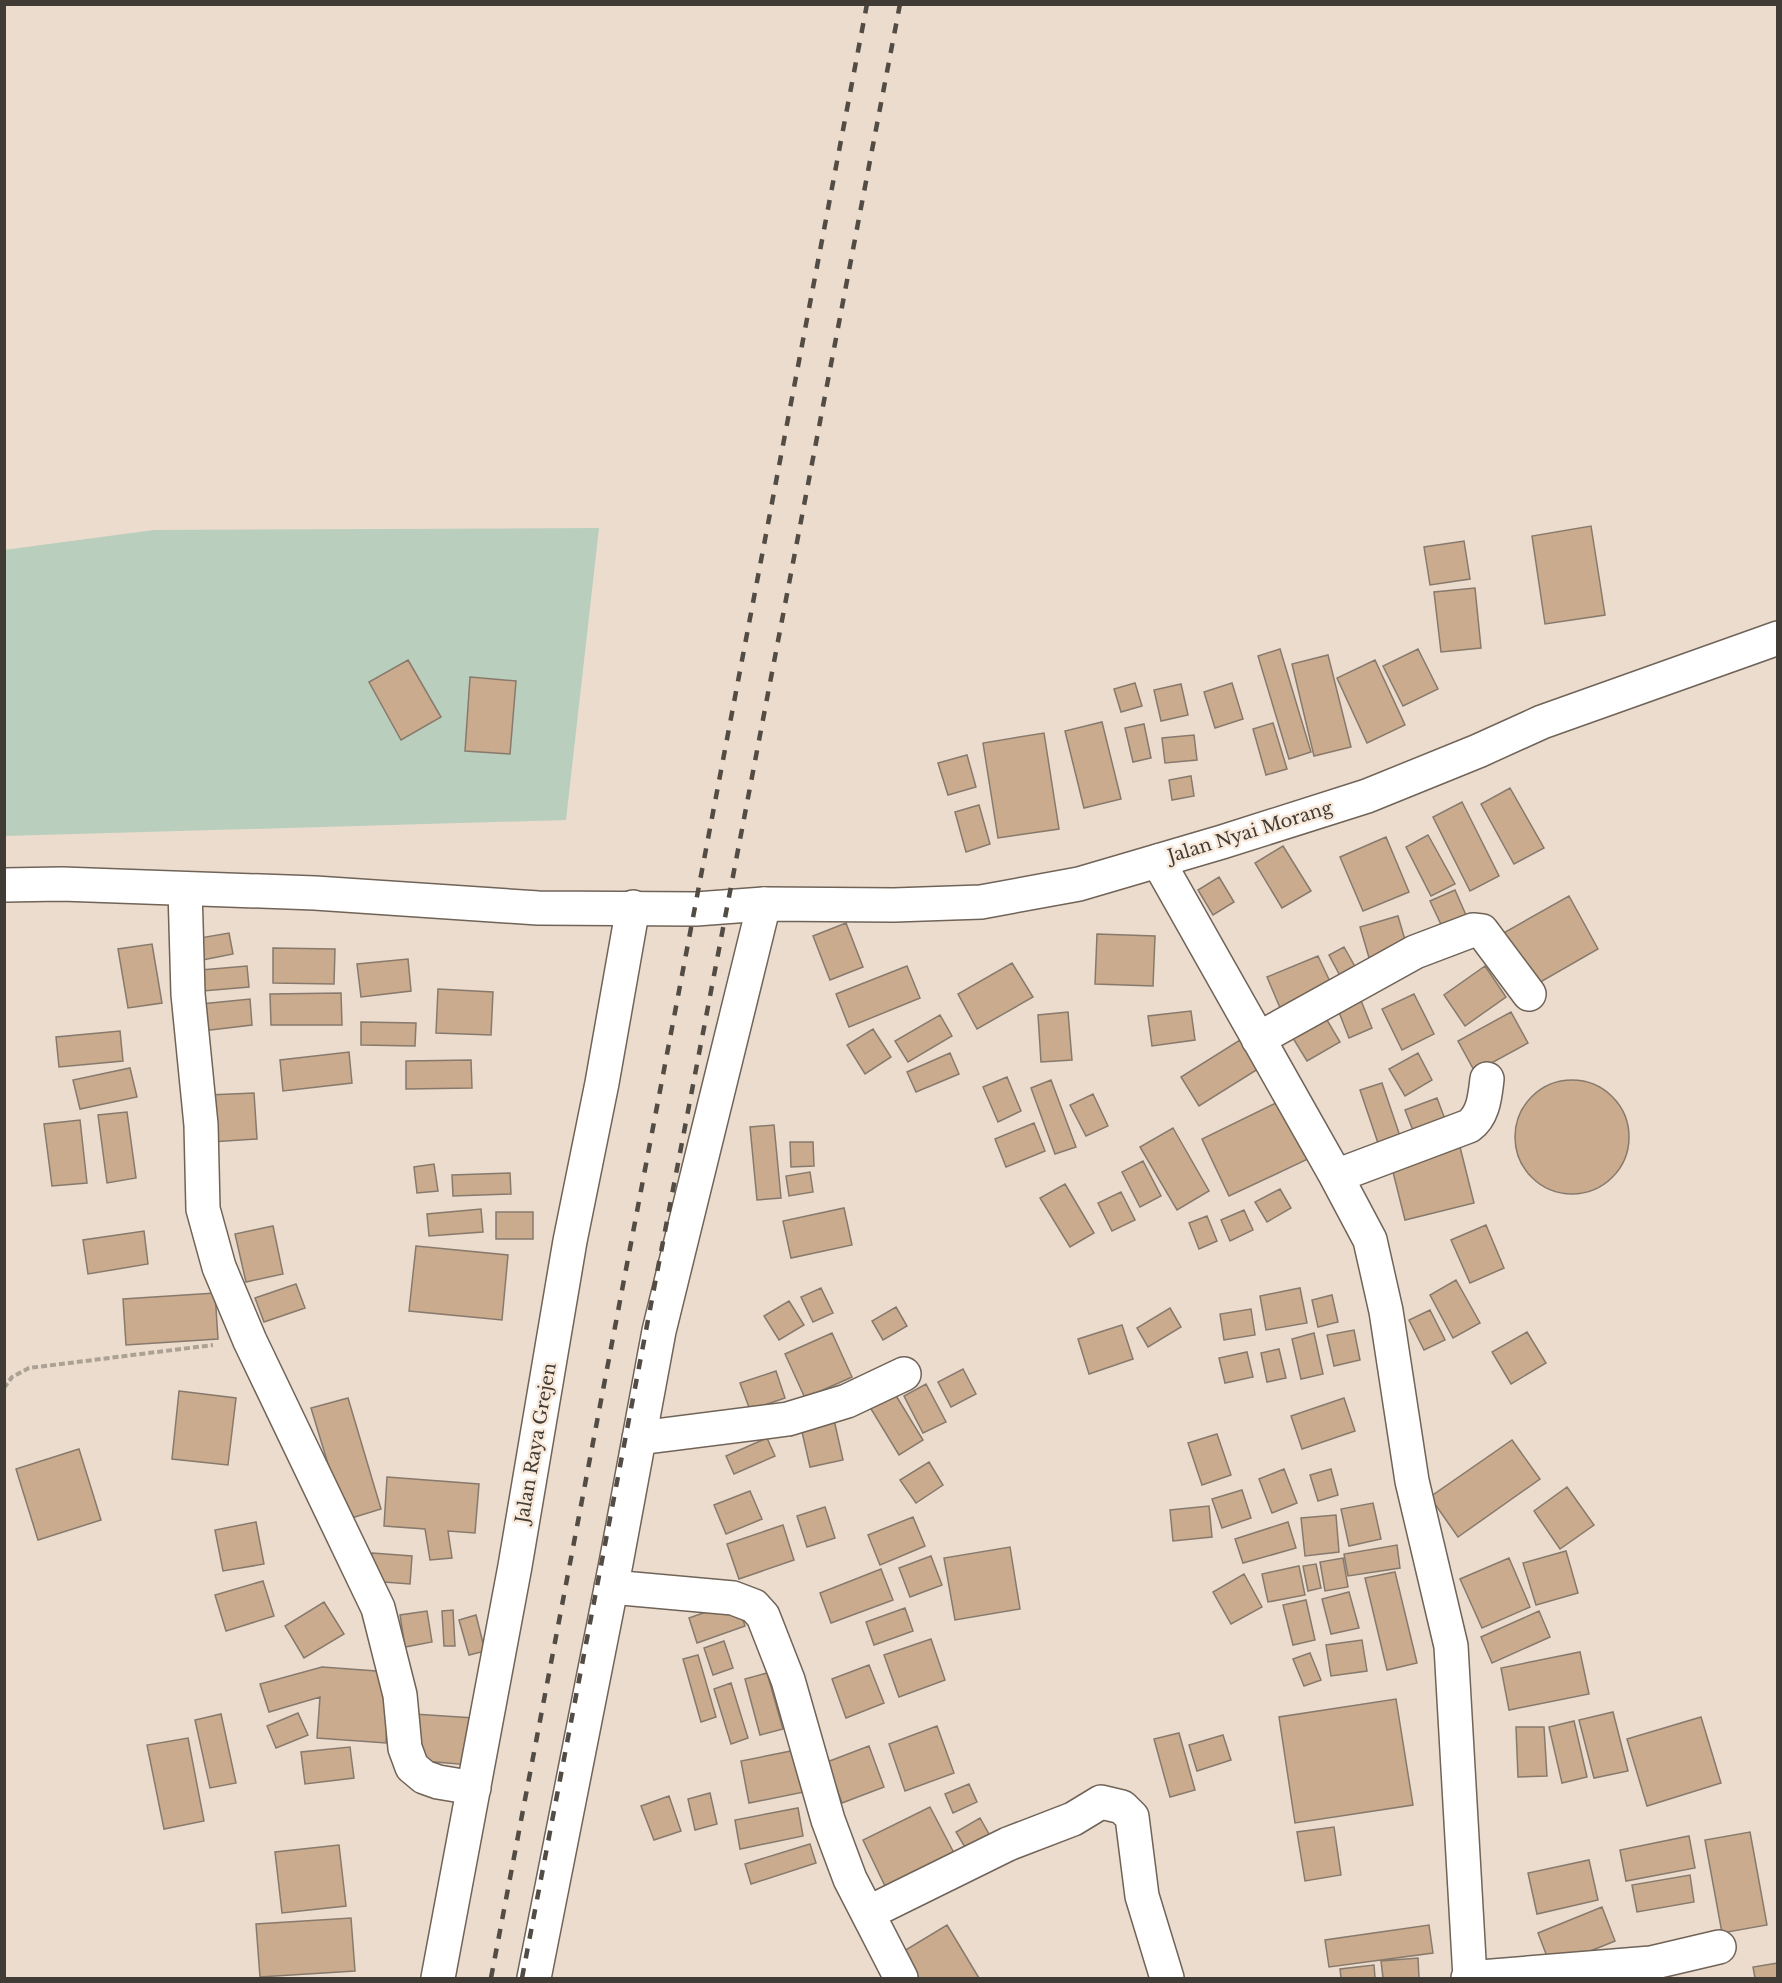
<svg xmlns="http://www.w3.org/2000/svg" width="1782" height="1983" font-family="'Libre Baskerville',serif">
<rect width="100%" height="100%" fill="#ebdccd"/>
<!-- green -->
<path fill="#b9cebd" d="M599,528L566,820L5,836L4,550L154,530Z"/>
<!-- building -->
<path fill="#caab8d" stroke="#877a6d" stroke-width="1.5" d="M1591,526L1605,615L1545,624L1532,536Z
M1464,541L1470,579L1430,585L1424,547Z
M1475,588L1481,648L1441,652L1434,592Z
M1280,649L1311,752L1289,759L1258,656Z
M1418,649L1438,689L1403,706L1383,666Z
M1328,655L1351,747L1314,756L1292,664Z
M408,660L441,717L401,740L369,682Z
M1375,660L1405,725L1367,743L1337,678Z
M470,677L516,681L510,754L465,751Z
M1135,683L1142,706L1121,712L1114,689Z
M1232,683L1243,719L1215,728L1204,692Z
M1181,684L1188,715L1161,721L1154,690Z
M1102,722L1121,799L1084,808L1065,731Z
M1273,723L1287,769L1266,775L1253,729Z
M1144,724L1151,758L1133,762L1125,728Z
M1044,733L1059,829L998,838L983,743Z
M1194,735L1197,760L1165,763L1162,738Z
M967,755L976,787L948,795L938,763Z
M1191,776L1194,796L1172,800L1169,780Z
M1510,788L1544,848L1514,864L1481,804Z
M1462,802L1499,876L1470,891L1433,817Z
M979,805L990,844L966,852L955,812Z
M1428,835L1455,884L1431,896L1406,847Z
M1386,837L1409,892L1363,911L1340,857Z
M1283,846L1311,891L1282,908L1255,863Z
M1219,877L1234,902L1213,915L1198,890Z
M1455,890L1469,922L1445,933L1430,901Z
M1569,896L1598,949L1530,988L1500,935Z
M1398,916L1408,950L1370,961L1360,927Z
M846,923L863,967L830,980L813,936Z
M229,933L233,954L192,962L188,940Z
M1097,934L1155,936L1153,986L1095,984Z
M152,944L162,1003L128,1008L118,949Z
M1344,947L1362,979L1346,987L1329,955Z
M273,948L335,949L334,984L273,983Z
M1318,956L1333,988L1281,1010L1267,977Z
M408,959L411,991L361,997L357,964Z
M1012,963L1033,997L977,1029L958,994Z
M247,966L249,987L191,992L189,971Z
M907,966L920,998L849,1027L836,994Z
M1485,966L1506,997L1465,1026L1444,995Z
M438,989L493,992L491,1035L436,1033Z
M341,993L342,1025H271L270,994Z
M1414,994L1434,1034L1402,1050L1382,1009Z
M1360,998L1372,1028L1349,1038L1337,1007Z
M250,999L252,1025L194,1032L191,1005Z
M1191,1011L1195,1040L1152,1046L1148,1016Z
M1068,1012L1072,1060L1041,1062L1038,1015Z
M1511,1012L1528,1043L1475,1072L1458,1041Z
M940,1015L952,1036L908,1062L895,1041Z
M1324,1015L1340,1042L1307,1061L1291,1035Z
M361,1022L416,1023L415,1046L361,1045Z
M873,1029L891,1057L865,1074L847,1045Z
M120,1031L123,1061L59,1067L56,1037Z
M1240,1040L1258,1069L1199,1106L1181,1077Z
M349,1052L352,1083L283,1091L280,1060Z
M950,1053L959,1074L916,1092L907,1072Z
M1418,1053L1432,1080L1405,1096L1389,1069Z
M471,1060L472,1088L406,1089V1061Z
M130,1068L137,1097L80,1109L73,1080Z
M1007,1077L1021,1111L998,1122L983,1087Z
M1515 1137a57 57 0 1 1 114 0a57 57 0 1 1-114 0Z
M1051,1080L1076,1147L1055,1154L1031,1088Z
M1382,1083L1401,1139L1379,1146L1360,1090Z
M254,1093L257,1139L211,1142L208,1095Z
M1093,1094L1108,1126L1086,1136L1070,1105Z
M1437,1098L1446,1122L1414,1133L1405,1110Z
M1280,1101L1308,1159L1229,1196L1202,1139Z
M127,1112L136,1178L107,1183L98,1115Z
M80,1120L87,1183L52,1186L44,1124Z
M1034,1123L1045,1151L1006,1167L995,1139Z
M774,1125L781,1198L757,1200L750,1127Z
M1173,1128L1209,1191L1177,1210L1140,1147Z
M790,1142H813L814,1166L791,1167Z
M1459,1143L1474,1203L1405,1220L1390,1160Z
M1143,1161L1161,1196L1140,1207L1122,1172Z
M434,1164L438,1191L417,1193L414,1167Z
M810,1172L813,1192L789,1196L786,1176Z
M510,1173L511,1194L453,1196L452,1175Z
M1065,1184L1094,1233L1070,1247L1040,1198Z
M1280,1189L1291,1208L1267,1222L1255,1202Z
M1121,1192L1135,1220L1112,1231L1098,1203Z
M844,1208L852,1245L791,1258L783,1221Z
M481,1209L483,1232L429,1236L427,1214Z
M1244,1210L1253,1230L1230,1241L1221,1220Z
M496,1212H533V1239H496Z
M1207,1216L1217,1241L1199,1249L1189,1223Z
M1486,1225L1504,1268L1470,1283L1451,1240Z
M273,1226L283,1274L246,1282L235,1234Z
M144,1231L148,1264L88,1274L83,1240Z
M416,1246L508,1255L502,1320L409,1311Z
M1456,1280L1480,1323L1453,1338L1430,1295Z
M296,1284L305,1308L264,1322L255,1298Z
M821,1288L833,1313L813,1322L801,1297Z
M1300,1288L1307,1323L1266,1330L1260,1296Z
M215,1293L218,1339L126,1345L123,1299Z
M1332,1295L1338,1322L1318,1327L1312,1300Z
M789,1301L804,1325L779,1340L764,1316Z
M896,1307L907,1326L883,1340L872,1321Z
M1170,1308L1181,1327L1148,1347L1137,1328Z
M1251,1309L1255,1335L1224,1340L1220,1314Z
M1430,1310L1445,1340L1424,1350L1409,1320Z
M1122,1325L1133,1359L1089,1374L1078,1339Z
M1354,1330L1360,1360L1334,1366L1327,1335Z
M1527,1332L1546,1363L1511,1384L1492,1352Z
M832,1333L852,1377L805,1398L785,1354Z
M1314,1333L1323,1374L1301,1379L1292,1339Z
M1279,1349L1286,1378L1267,1382L1261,1353Z
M1247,1352L1253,1377L1225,1383L1219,1358Z
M963,1369L976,1394L951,1407L938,1382Z
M776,1371L785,1398L750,1410L740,1383Z
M926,1384L946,1422L923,1433L904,1396Z
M892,1389L923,1440L899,1455L868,1404Z
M179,1391L236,1398L228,1465L172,1459Z
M348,1398L381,1509L345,1520L311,1408Z
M1344,1398L1355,1431L1302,1449L1291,1416Z
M833,1415L843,1460L810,1467L800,1423Z
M1217,1434L1231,1475L1202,1485L1188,1443Z
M767,1438L775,1456L734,1474L726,1456Z
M1512,1440L1540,1479L1458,1537L1430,1497Z
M79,1449L101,1520L38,1540L16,1469Z
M929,1462L943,1485L916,1503L900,1480Z
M1284,1469L1297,1503L1272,1513L1259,1479Z
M1331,1469L1338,1495L1318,1501L1310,1475Z
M387,1477L479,1484L475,1533L448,1531L452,1558L430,1560L425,1529L384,1526Z
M1567,1487L1594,1525L1560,1549L1534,1511Z
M1242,1490L1251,1518L1222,1528L1212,1499Z
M750,1491L762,1519L726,1534L714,1505Z
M1373,1503L1381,1539L1349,1546L1341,1509Z
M1209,1506L1212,1537L1173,1541L1170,1510Z
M825,1507L835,1538L807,1547L797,1516Z
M1336,1515L1339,1552L1305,1556L1301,1518Z
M913,1517L925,1546L880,1565L868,1535Z
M256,1522L264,1564L223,1571L215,1530Z
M1288,1522L1296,1548L1243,1563L1235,1539Z
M783,1525L794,1560L739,1579L727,1544Z
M1397,1545L1400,1568L1348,1576L1344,1554Z
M1010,1547L1020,1609L955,1620L944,1558Z
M1566,1551L1578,1593L1536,1605L1523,1563Z
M372,1553L412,1556L410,1584L370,1581Z
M931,1556L942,1585L910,1597L899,1568Z
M1343,1558L1348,1587L1325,1591L1320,1562Z
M1509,1558L1530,1607L1482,1628L1460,1579Z
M1316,1564L1321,1588L1308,1591L1303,1566Z
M1299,1566L1305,1595L1268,1602L1262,1574Z
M881,1569L893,1600L831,1623L820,1593Z
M1395,1572L1417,1663L1387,1670L1365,1578Z
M1244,1574L1262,1607L1231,1624L1213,1592Z
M263,1581L274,1616L226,1631L215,1595Z
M1349,1592L1359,1628L1331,1634L1322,1599Z
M1306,1600L1315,1640L1293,1645L1283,1605Z
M737,1601L745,1626L697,1643L689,1618Z
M324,1602L344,1634L304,1658L285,1626Z
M905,1608L913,1631L874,1645L866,1622Z
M453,1610L455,1646H444L442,1611Z
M427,1611L432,1642L405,1647L400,1615Z
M1539,1611L1550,1637L1492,1663L1481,1637Z
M476,1615L485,1651L469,1655L459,1620Z
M931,1639L945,1680L899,1697L884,1655Z
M1362,1640L1367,1671L1331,1676L1326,1645Z
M724,1641L733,1668L713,1675L704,1648Z
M1580,1652L1589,1694L1509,1710L1501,1668Z
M1310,1653L1321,1680L1304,1686L1293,1659Z
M698,1655L716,1717L701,1722L683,1659Z
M869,1665L884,1703L846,1718L832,1679Z
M322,1667L390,1672L386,1743L317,1738L320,1697L269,1712L260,1684Z
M767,1673L783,1729L760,1735L745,1679Z
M731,1683L748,1738L731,1744L714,1689Z
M1396,1699L1413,1805L1295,1823L1279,1717Z
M1613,1712L1628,1771L1594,1778L1579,1720Z
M298,1713L308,1735L276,1748L267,1726Z
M221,1714L236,1783L210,1788L195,1720Z
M414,1714L474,1718L471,1765L411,1760Z
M1701,1717L1721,1783L1647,1806L1627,1739Z
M1574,1721L1587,1777L1562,1783L1549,1727Z
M937,1726L954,1773L905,1791L889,1744Z
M1516,1727H1544L1547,1776L1518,1777Z
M1179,1733L1195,1790L1170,1797L1154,1739Z
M1223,1735L1231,1760L1197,1771L1189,1745Z
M188,1738L204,1821L164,1829L147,1745Z
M869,1746L884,1787L842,1803L827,1762Z
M350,1747L354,1778L305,1784L301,1752Z
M796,1750L804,1792L749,1803L741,1761Z
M969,1784L977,1802L953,1813L945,1794Z
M710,1793L717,1824L695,1830L688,1799Z
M669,1796L681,1831L654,1840L641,1806Z
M930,1807L955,1855L886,1888L863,1840Z
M798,1808L803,1836L740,1849L735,1820Z
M980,1818L993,1841L969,1854L956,1832Z
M1334,1827L1341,1875L1305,1881L1297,1832Z
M1750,1832L1767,1925L1722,1933L1705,1840Z
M1689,1836L1695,1868L1626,1881L1620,1850Z
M810,1844L816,1863L751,1884L745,1864Z
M339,1845L346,1906L282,1913L275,1852Z
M1589,1860L1598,1900L1537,1914L1528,1873Z
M1690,1875L1694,1902L1637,1912L1632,1885Z
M1602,1907L1615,1941L1551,1967L1538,1933Z
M351,1918L355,1971L260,1977L256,1924Z
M947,1925L979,1978H907L894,1957Z
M1429,1925L1433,1953L1329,1967L1325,1940Z
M1418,1958L1419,1978H1383L1381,1961Z
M1778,1963V1978H1755L1753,1967Z
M1374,1965L1375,1978H1341L1340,1969Z"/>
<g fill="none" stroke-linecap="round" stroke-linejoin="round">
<defs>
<path id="street" d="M1158,861L1336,1176L1370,1240L1386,1311L1412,1481L1451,1646L1470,1978
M185,889L188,994L201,1125L203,1209L219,1267L250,1341L378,1608L400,1695L405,1748L412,1767L424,1777L438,1782L474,1788
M1258,1039L1415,952L1473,930L1482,931L1529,994
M1336,1176L1469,1126C1484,1115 1485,1095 1487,1079
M639,1438L788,1419L847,1401L904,1374
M611,1587L733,1598L754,1606L763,1616L788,1680L828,1820L850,1879L901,1978
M868,1913L1008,1844L1073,1819L1101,1802L1122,1807L1132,1817L1142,1896L1167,1978
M438,1978L515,1566L570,1241L602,1083L633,907
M534,1978L616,1563L659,1331L764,904
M1468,1978L1651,1963L1719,1947"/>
<path id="secondary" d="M4,885L62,884L315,893L538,908L696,909L764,904L894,905L981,902L1079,884L1222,842L1367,796L1478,751L1542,722L1778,638"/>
</defs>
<!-- street casing -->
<use href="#street" stroke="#706357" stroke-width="36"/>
<!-- secondary casing -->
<use href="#secondary" stroke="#706357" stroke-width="36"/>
<!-- path -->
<path stroke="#aca195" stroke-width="4" stroke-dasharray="6 3" stroke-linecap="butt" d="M4,1388L12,1377L29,1368L213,1345"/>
<!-- street -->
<use href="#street" stroke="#fff" stroke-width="33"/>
<!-- secondary -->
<use href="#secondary" stroke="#fff" stroke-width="33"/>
<!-- rail -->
<path stroke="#524c45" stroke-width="4.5" stroke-dasharray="10 10" stroke-linecap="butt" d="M491,1978L867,4
M522,1978L900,4"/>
</g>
<g text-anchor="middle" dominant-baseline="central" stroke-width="5" stroke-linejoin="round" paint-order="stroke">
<!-- street labels -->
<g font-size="18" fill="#403b35" stroke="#f8e9da">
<text transform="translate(1250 832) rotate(-17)">Jalan Nyai Morang</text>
<text transform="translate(536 1443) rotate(-80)">Jalan Raya Grejen</text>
</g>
</g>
<!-- border -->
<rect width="1782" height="1983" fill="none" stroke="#403b35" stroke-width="12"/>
</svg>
